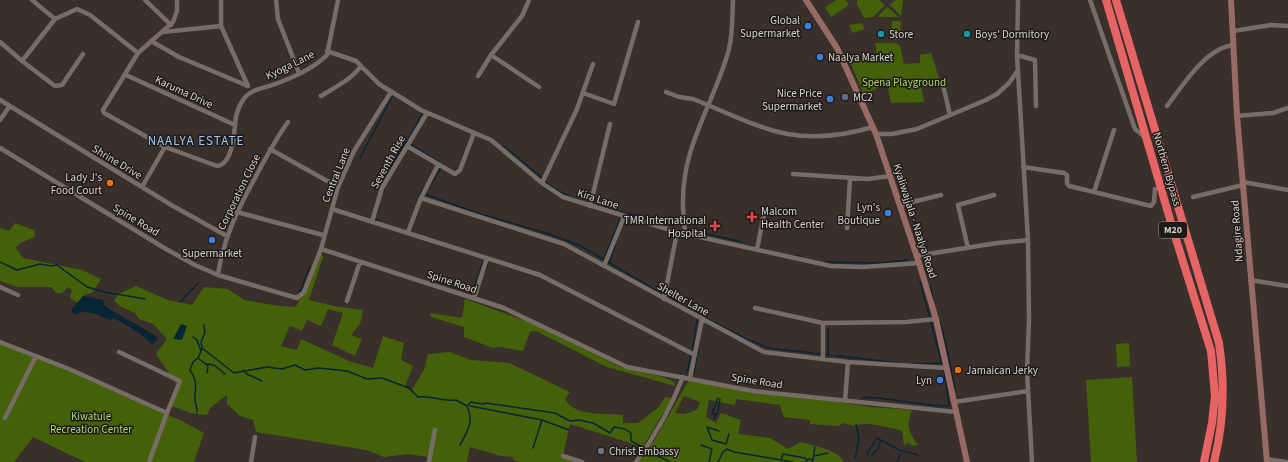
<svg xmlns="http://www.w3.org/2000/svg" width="1288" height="462" font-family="'Source Sans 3',sans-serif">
<rect width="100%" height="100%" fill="#3a302b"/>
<!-- green -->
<path fill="#446009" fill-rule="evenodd" d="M836,0H846L849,5L831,17L825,7Z
M857,0H879L885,5L873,17L864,18L857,4Z
M895,0H903L901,16L890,5Z
M887,7L899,17H877Z
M892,21H901L900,40L891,39Z
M862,23L865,29L852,33L849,25Z
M875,43H896L900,46L904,64L920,63V55L931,53L941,84L921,86L924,102L891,103L887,83L864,95L851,64L877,54Z
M15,223L34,230L35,237L20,243L16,248L23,258L82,270L101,279L93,292L83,296L78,303L70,298L72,290L68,287L62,293H56L51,287H17L0,281V228L9,231Z
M319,248L323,257L309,300L339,307L363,310L360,324L351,335L362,339L355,356L332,345L343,313L328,309L321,326L307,320L302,331L290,326L281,346L297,350L301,339L349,361L373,368L383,336L404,343L401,360L413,366L405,387L411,391L424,370L428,354L450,352L471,360L509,363L570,392L565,399C574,417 605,413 623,415V423H638L659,407L665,397L672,398L643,447L570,424L563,455L561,456L579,462H520L513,460V457L501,456L470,447L467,462H427V457L408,454L384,457L366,450L256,432L253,420L240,416L227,404V395L210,408L207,415L191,413L171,406L177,385L156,354L167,339L153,324L139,319L135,313L121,307L114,301L118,294L136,286L168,300L192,305L204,287L228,289L244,300L279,306L296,307L307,285Z
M465,299L537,325L620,367L663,377L674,382L675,386L607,367L536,331L530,332L523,351L500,347L493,348L464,337V327L431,317L430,313L462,318Z
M0,341L182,421L204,433L194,462H85L33,437L14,462H0Z
M1129,343L1130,366L1117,367L1116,344Z
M1132,377L1137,462H1091L1086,380Z
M689,380L871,407L912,410C906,426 908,431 918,445L912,446L909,443L904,445L902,431C891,428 880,425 868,424C856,423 857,429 843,423L838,426L810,424V420L784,417L780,405L736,399L735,405L709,400L706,417L716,423L721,413L741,420L738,434L770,438L788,449L801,442C813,446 838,449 844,462H639L655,439ZM684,396L700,402L697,410L684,414L675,413Z"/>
<!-- water -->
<path fill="#082535" d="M83,296L103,300L104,305C121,318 141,325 158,338L152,345C144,334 126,325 114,318L110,320C97,315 87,308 74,315L71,310Z
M181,324L187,326L182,340L173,339Z"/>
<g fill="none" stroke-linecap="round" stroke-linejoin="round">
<!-- stream -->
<path stroke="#082535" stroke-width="1.5" d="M410,144L439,162
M504,146L542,178
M360,158L392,97
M545,181C570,204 617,209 648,219
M380,182L410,136L423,112
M429,187L440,169
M425,194L477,213L546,233L579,245L690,310
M419,196L425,186
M379,206L375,219L380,221
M686,229L742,242
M673,233V243
M796,255L803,258
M604,259L620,219
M0,262L17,270L40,264L51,266L57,265L87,287L104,292L145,299
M825,262L880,263L908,260
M609,263L615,245
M484,273L488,264
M920,281L942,364
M930,286L933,298
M299,294L310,266
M472,294L483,262
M181,301L198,283
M706,318L746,339L769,348L900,363
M940,322L946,344L955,390
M204,325L205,332L201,342L202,348L234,373L267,367L282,369L295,365L305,370L319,368L347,371L367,379L382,378L409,388L418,397C431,395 443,402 456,400L467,406L471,402L483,404L486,403L555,413L570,421L579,420L593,423L610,433L614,427L625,429L631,433V441L643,447
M193,337L197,340L201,351
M202,349L198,358L208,366L207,373
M692,352L697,320
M828,355V329
M207,364L214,365L225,374
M912,364L942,363
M243,370L247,374L262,381
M944,370L948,397
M687,373L691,355
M694,374L699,343
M863,397C892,398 922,406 950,406L948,399
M470,406L542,420L569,430
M197,412C197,407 195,403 195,399C195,385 198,382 190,370L193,362L198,358
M715,414H712L718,398
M714,419L718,411L720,399
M719,431L707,427L712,440L726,444L729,434
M460,445C468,431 474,421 467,406
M701,445L712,449L709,462
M533,448L542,420
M649,452L670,462
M867,454L877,438L899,450L918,455
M872,455L877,450L881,441
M814,456L828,453
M855,458L859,440L856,424
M781,460L783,454L805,458L807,460
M813,460L815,447
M718,462L723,452L727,449L734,452L793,462
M805,462L809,459L813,460L812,462
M897,462L901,454"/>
<!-- street -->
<path stroke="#776c66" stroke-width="4.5" d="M32,0L55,19
M145,0L171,25
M177,0V11L173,22L138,53L103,110L104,113L165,147L217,166C234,164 234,129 236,117C237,111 240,105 243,100C251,88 266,88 278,83C294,77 315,67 327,55L338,0
M221,0V26L248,86
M276,0L278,19L299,73
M1018,0L1017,55L1028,240L1029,319L1027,371L1032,462
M1090,0L1135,129L1146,138
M1233,31L1271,25L1288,26
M163,32L221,26
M151,41L179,57L248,86
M0,42L22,61L55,86L62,85L83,54
M327,51L356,61L379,84L421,110L491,140L542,183L563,197L677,232L831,266L863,267L919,263
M491,55L539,87
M1017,55L1035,60L1036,106
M22,61L55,19L77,9L90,15L138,53
M126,75L235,125
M478,76L491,55L522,16L529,0
M943,85L950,115
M666,92L679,97L693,99C724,111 756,128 788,134C816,139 846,135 873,127
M583,93L614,104L638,22
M321,96C335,87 351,80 361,66
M0,100L173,206L227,236
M1167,106C1183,85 1206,48 1233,45
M1237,116L1273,113L1288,108
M0,120L9,107
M876,134H892L917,129L986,100L997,94L1009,83L1018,70
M407,146L455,174L460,170L474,133
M0,148L166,249L195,265L218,275L297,298L304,292L321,249L338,187L354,151L391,92
M270,149L338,187
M1023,167L1064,173L1067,175V183L1069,186L1094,192L1114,130
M793,174L868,179L890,176
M1243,182L1288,190
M542,183L577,109L593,64
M142,187L165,147
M1094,192L1151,206L1154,202L1155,189
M1193,197L1243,185
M421,198L564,244L764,352L848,362L947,368
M900,205L941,195
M590,206L610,124
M332,209L540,275L695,355
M237,212L323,235
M372,222L382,188L427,113
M847,228L850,179
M408,232L421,198L438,165
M686,234C683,225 684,216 683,207C681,145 714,105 729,49C733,33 732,16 733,0
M968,248L958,205L994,195
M321,249L504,308L627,367L753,391L956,412
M757,249L764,214
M916,256L997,243L1028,240
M604,266L624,217
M218,275C223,239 238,209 255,178C265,159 275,140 288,122
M1250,280L1288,286
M0,287L18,295
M474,298L487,258
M664,299L677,232
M347,301L360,262
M755,308L823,323L906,322L936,319
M823,323V359
M0,342L69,369L167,413L149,462
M119,352L180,381L167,413
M690,378L702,319
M845,401L848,362
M954,402L1028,391
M5,418L36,356
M563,456L582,462
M1267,459L1286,462
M251,462L255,437
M429,462L435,430
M636,462C655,436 671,407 683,377"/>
<!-- secondary -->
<path stroke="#986a65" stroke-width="6" d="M806,0L837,48L876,134L919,263L936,319L967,462
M1231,0L1237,116L1267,462"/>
<!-- highway -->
<path stroke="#e66564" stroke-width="8" d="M1106,0L1174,233L1211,351L1215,396L1212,423L1204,462
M1116,0L1219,343C1225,383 1224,423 1214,462"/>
</g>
<!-- markers -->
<g fill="#3f7fe0" stroke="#1e1a17" stroke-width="1.5">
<circle cx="808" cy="26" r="4"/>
<circle cx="820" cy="57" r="4"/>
<circle cx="830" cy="99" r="4"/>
<circle cx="888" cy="213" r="4"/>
<circle cx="212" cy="240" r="4"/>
<circle cx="940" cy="380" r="4"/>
</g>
<g fill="#0f9aa8" stroke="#1e1a17" stroke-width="1.5">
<circle cx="881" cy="34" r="4"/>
<circle cx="967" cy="34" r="4"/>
</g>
<circle fill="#5c6f8a" stroke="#1e1a17" stroke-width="1.5" cx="845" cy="97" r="4"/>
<g fill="#e8710a" stroke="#1e1a17" stroke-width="1.5">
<circle cx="110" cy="183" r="4"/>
<circle cx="958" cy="370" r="4"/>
</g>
<g fill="#e0444e" stroke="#1e1a17" stroke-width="1.5">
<path d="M750 211h4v4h4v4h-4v4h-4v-4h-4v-4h4z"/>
<path d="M713 220h4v4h4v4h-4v4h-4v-4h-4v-4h4z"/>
</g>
<circle fill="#6b7280" stroke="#1e1a17" stroke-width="1.5" cx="601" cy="451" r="4"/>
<g text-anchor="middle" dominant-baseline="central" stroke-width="3" stroke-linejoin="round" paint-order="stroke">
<!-- shield labels -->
<rect fill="#1e1a17" stroke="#a09a97" stroke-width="1" x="1159" y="222" width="28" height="16" rx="3"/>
<g font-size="10" font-weight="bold" fill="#d8d1ce">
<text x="1173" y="230">M20</text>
</g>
<!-- poi labels -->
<g font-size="11" fill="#d8d1ce" stroke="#1e1a17" text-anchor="start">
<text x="800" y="20" text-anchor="end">Global<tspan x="800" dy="13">Supermarket</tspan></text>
<text x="889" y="34">Store</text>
<text x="975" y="34">Boys' Dormitory</text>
<text x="828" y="57">Naalya Market</text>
<text x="822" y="93" text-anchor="end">Nice Price<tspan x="822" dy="13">Supermarket</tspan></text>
<text x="853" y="97">MC2</text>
<text x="102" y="177" text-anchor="end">Lady J's<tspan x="102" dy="13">Food Court</tspan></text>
<text x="880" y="207" text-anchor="end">Lyn's<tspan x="880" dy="13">Boutique</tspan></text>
<text x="761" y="211">Malcom<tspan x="761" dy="13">Health Center</tspan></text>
<text x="706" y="220" text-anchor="end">TMR International<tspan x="706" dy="13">Hospital</tspan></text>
<text x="212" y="253" text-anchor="middle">Supermarket</text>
<text x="966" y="370">Jamaican Jerky</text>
<text x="932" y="380" text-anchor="end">Lyn</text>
<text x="609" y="451">Christ Embassy</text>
</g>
<!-- street labels -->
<g font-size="11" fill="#d8d1ce" stroke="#1e1a17">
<text transform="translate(290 65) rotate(-26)">Kyoga Lane</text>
<text transform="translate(184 92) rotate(25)">Karuma Drive</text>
<text transform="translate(117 162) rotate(31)">Shrine Drive</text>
<text transform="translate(388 162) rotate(-61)">Seventh Rise</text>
<text transform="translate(1167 169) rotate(74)">Northern Bypass</text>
<text transform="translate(336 175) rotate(-68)">Central Lane</text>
<text transform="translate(239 192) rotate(-64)">Corporation Close</text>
<text transform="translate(598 199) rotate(18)">Kira Lane</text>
<text transform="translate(136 220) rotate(31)">Spine Road</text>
<text transform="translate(915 221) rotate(72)">Kyaliwajjala - Naalya Road</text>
<text transform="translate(1237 231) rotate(-94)">Ndagire Road</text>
<text transform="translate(452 282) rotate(18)">Spine Road</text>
<text transform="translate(683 299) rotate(29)">Shelter Lane</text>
<text transform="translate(757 381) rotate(9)">Spine Road</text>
</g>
<!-- park labels -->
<g font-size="11" fill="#abd56a" stroke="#1e1a17">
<text x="904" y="82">Spena Playground</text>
<text x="91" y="416">Kiwatule<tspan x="91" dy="13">Recreation Center</tspan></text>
</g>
<!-- quarter labels -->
<g font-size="13" letter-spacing="1" fill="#9cc5f4" stroke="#1e1a17">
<text x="196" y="141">NAALYA ESTATE</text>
</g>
</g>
</svg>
